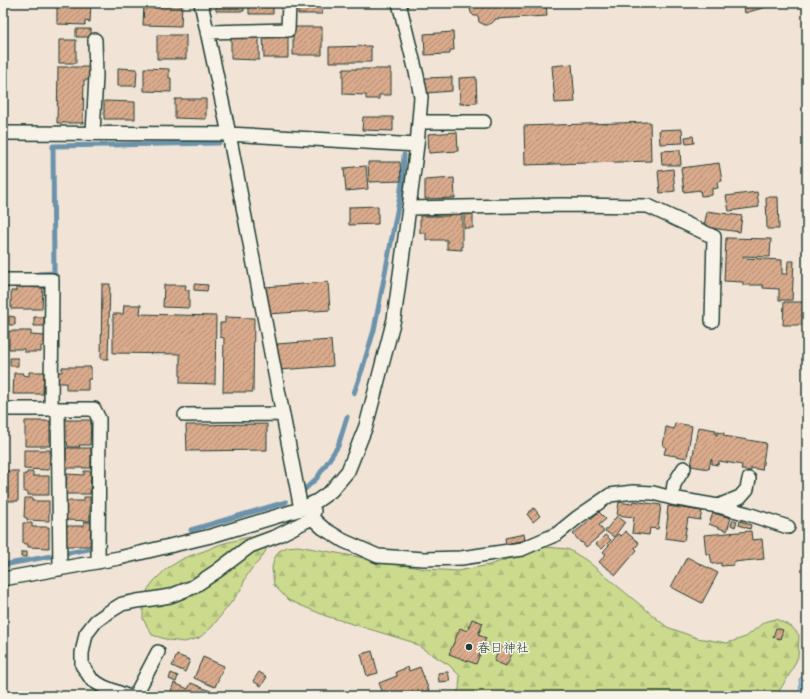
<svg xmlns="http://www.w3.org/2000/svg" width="810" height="699" font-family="Itim,'Klee One',sans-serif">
<defs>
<pattern id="forest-firs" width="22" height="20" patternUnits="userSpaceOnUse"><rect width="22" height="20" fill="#ccda8e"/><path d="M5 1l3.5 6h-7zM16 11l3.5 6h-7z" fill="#afbc7b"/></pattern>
<pattern id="water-waves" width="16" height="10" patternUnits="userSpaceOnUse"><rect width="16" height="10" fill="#a0ccfa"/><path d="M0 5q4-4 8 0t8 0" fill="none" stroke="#89b0d7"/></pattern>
<pattern id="building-hatch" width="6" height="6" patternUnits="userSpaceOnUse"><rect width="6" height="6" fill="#daaa8c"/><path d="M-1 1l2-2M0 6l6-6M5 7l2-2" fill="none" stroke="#b08c73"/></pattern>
</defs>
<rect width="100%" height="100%" fill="#f1e4d6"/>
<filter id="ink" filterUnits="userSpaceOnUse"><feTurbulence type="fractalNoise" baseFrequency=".025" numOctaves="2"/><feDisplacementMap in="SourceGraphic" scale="8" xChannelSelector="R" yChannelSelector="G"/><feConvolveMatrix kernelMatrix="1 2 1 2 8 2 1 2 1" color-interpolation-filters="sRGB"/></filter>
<g filter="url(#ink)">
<!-- forest -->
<path fill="url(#forest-firs)" stroke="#768c61" d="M249,537H262L267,544V547L265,552L260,560L252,568L246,577L240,591L212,627L199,638L184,642L169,640L152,635L143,619V608L148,589L153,582L166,569L184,558L204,551L221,544Z
M298,546L425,569L458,571L489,565L545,547L568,549L586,560L667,627L697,638L727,643L746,637L764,622L776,619L792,627L799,635L798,657L791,672L776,696H454L459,689L460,676L449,665L412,642L326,616L288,600L274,585L272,568L274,559L279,551L287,547Z"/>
<!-- water -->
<path fill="url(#water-waves)" stroke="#6c93ab" d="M807,673V696H800L799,679L806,674Z"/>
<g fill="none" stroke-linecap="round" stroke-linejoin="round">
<!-- stream -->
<path stroke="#6c93ab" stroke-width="5" d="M38,274L54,273L53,146L219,143
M354,393L362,370L374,330L400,196L403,175L404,155
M302,485L303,491L317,478L338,446L347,417
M191,530L286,502
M3,565L89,549"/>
</g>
<!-- building -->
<path fill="url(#building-hatch)" stroke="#1f3d34" d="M57,3H91L90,22L85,21V25L57,24Z
M144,3H182L181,26L143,25Z
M216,3H244V11H216Z
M249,3H273V14H249Z
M298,3H321L322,14H298Z
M471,3H546L547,16L495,19V20L492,23L487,25H485L479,22L478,16H474L471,13L470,8Z
M743,3H773V5L745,13Z
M293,27H322V55H293Z
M76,29H91V37H76Z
M453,32L454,50H450V54L425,55L424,34Z
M157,35H186V59H157Z
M288,35V58H264L263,36Z
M231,36H259V60L231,59Z
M59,40H76V63H59Z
M371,46V62H329V47Z
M572,64L575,102L555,103L552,66Z
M58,67H91L90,80H84L83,123H57Z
M118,68L137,69L136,86H118Z
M144,68L169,69V78H171V92L144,91Z
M343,69H391V95H379V99H366V95L343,94Z
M452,77V91L426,93L425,78Z
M476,77L477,103L460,104L459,78Z
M175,99H206V119L175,118Z
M104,101L135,102V119H104Z
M363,117H393V131L362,130Z
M650,122L651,161L525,165L524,126Z
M682,129L683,143L660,144L659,130Z
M457,132L458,151L429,153L428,134Z
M693,136L694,143L686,144L685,137Z
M680,150L681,165H662L661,151Z
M368,162H400L401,181L369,182Z
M719,163L722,181L717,182L718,188L712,189V195L701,196L700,190L684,192L681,168Z
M366,166L368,189L346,191L344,168Z
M673,169L675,191L660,193L658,171Z
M454,178L455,198L425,199V180Z
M757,192L759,207L729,211L726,196Z
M766,197H778L779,229H767Z
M378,206V224L349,225V207Z
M707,211L742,216L740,232L704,227Z
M449,214H462V250L447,249V240H426V233H420V216H449Z
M473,214V228H464V215Z
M726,238L771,239L770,257L743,256V258L782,260V274H787L788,261H794L792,300H779V289L763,288V285H743V282L724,281Z
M328,282L330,310L267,314L265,287Z
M102,284H110L108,359H101Z
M194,284L208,285L207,291L194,290Z
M164,285H186L185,290H189V308L163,307Z
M16,287L43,288L42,309H11V291H16Z
M3,288H5V309H3Z
M784,302H805L804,325H783Z
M124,305H141L140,314L216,316L215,384L180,383V354L113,353V314H123Z
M9,316L15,317V325H9Z
M34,317H44V326H34Z
M225,317L254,318L253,392H223L224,338L220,337V323H225Z
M3,331H4V353H3Z
M9,331H31V335L45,336V346H41V352H24V349H9Z
M331,340L333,366L279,370L277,344Z
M10,358H18V366H10Z
M62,367H91V379H88V390H66V383H58V372H62Z
M29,372H44L43,394H13L14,373H23V375L29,376Z
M65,420H91L90,445H79L80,447H68L67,442H65Z
M25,421H50V446H25Z
M675,423L692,426L687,458L664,454L666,447L663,446L666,427L674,429Z
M267,424V450L187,451L186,425Z
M698,427L716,430L715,434L717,435V432L724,433V436L766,443L762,470L751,468V471L741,470L742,465L719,461L718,465L712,464V460L711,459L709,469L691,466Z
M66,448H91V468H66Z
M24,450H50L49,470L24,469Z
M3,471H18V501H3Z
M84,471H91L90,494H66L67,474L84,475Z
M27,472H33V476H49V495H28V492H24V474H27Z
M84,497H90V521L66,520V501H84Z
M25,498H32V501H49V521L27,520V518L24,517Z
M633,501L661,505L658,529L650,528L649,535L632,533L634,517L617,515L619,502L632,504Z
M668,506L702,511L700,520L688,518L684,541L665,538L668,515H667Z
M534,508L540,516L533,522L527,514Z
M599,512L606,519L599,525L604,532L586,547L582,542L581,543L573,534Z
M713,513L731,518L727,531L709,524Z
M617,516L625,522L614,537L605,531Z
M733,520L737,521L735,527L731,525Z
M740,521L751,525L750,529L739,525Z
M84,522H91L90,546H66V526H84Z
M23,523H32V527H49V548L28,547V544H23Z
M625,531L639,543L635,548L637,550L616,575L599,562L606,554L603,552L618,534L621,536Z
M751,531L752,540L762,539L764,559L733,562L734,565L721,566V563L712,564L710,554H706L704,535Z
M524,534L525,540L506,544L505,538Z
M605,535L611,540L602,549L596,544Z
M21,552H27V557H21Z
M687,557L718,573L702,603L671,587Z
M472,619L483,623L478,635L486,638L476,664L449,654L460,628L467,631Z
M776,628L783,630L780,639L773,637Z
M501,646L513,652L506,666L494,661Z
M372,651L378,673L367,676L361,654Z
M177,655L190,660L185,672L172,666Z
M203,657L224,666L215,687L194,678Z
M408,667L409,671L420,667L430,693L422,696H384L379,683L397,676L396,672Z
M259,672L267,677L261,686L253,681Z
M448,672L450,681L439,682L438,673Z
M171,673L178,676L176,682L169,679Z
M174,683L188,689L191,683L220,695V696H169Z"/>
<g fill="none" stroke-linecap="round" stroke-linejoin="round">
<defs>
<path id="minor" d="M201,3L229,134L301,509
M207,32L288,30L289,3
M419,122H484
M3,133L229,134L417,145
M93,133L96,76L95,40
M409,208L562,205L648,206L714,237L712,321
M3,280H52L51,409
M3,409H94L99,419L98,562
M58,409L60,569
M185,415L283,414
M672,498L674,484L684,468
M718,506L740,497L747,489L749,479
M312,518L323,528L344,541L378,556L424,559L461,558L522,549L557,534L578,517L610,495L633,492L653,493L672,498L718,506L748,514L788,527
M3,579L119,558L211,536L301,509L317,501L331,491L348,471L366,426L394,319L409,208L417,145L421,97L417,76L399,3
M127,696L104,687L92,680L82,665V653L86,634L96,621L109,612L122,604L137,601L152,599L170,596L193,587L217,571L250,546L277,536L312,518L314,511
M135,696L158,652"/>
</defs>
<!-- minor casing -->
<use href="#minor" stroke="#1f3d34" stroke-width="16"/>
<!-- minor -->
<use href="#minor" stroke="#f7f3e8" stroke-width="13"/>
</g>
</g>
<!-- markers -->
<circle fill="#1f3d34" stroke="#f7f3e8" stroke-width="1.5" cx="469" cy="647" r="4"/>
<g text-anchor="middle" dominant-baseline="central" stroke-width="3" stroke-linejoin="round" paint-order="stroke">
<!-- poi labels -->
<g font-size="13" fill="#1f3d34" stroke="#f7f3e8" text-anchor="start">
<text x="477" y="647">春日神社</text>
</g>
</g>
<!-- margin -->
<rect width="810" height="699" fill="none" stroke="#f7f3e8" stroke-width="16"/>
<rect x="8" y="8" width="794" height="683" fill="none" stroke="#1f3d34" stroke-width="1.5" filter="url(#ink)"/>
</svg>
